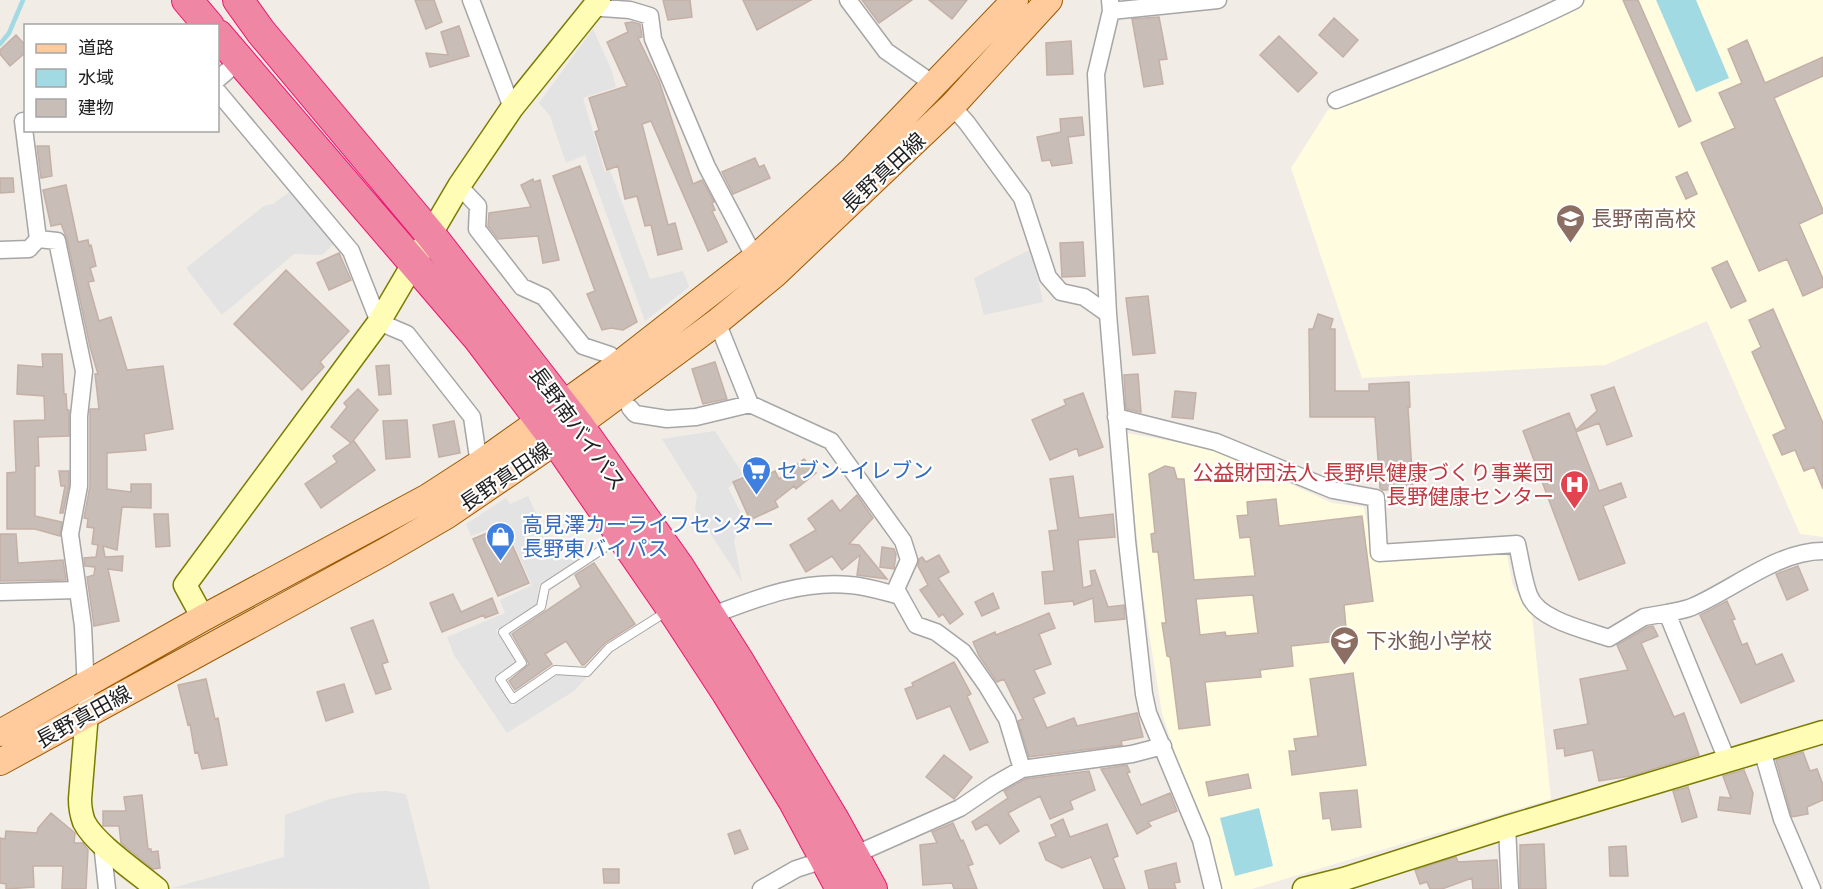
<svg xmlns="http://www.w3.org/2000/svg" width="1823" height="889" font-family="'Titillium Web','Noto Sans JP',sans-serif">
<rect width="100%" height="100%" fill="#f1ece5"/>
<!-- education -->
<path fill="#fffce0" d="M1586,0H1823V537L1800,534L1707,321L1605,365L1362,378L1291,168L1328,110L1460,58Z
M1126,433L1215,449L1332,503L1364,507L1374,561L1507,555L1513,586L1532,616L1551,799L1252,889H1221L1162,714L1143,596Z"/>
<!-- parking -->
<path fill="#e3e3e3" d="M593,29L612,71L616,87L583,98L605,172L610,170L650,279L683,271L689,287L645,321L585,155L566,163L550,116L539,103Z
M289,192L335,243L322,255L294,254L222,315L186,268L264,206L273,204Z
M1031,249L1043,302L984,315L974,278Z
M715,431L743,474L728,488L747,524L737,531L734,541L742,582L695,510L697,495L662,439Z
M528,496L557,559L576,560L539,585L537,604L496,630L517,663L494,678L512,706L559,674L588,676L574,691L507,733L454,655L447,637L505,613L500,600L532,585L504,523L471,536L466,524L506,498L510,504Z
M386,791L406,794L430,889L172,888L284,857L285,815L330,799L357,793Z"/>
<!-- water -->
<path fill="#a1dae3" d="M1656,0H1696L1729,78L1696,92Z
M1259,808L1273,866L1235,876L1220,818Z"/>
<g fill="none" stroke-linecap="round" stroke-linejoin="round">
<!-- stream -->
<path stroke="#a1dae3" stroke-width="4.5" d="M0,44L9,33L23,0"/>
</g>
<!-- building -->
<path fill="#c9bdb7" stroke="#c4b0a6" stroke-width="1.5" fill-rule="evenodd" d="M415,0H434L442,22L426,29Z
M663,0H690L692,17L668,20Z
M743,0H811L757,30Z
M862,0H912L879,23Z
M929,0H967L952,19Z
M1623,0H1638L1691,121L1679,127Z
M1159,17L1167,59L1159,60L1163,84L1144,87L1132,19Z
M1334,18L1358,40L1343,57L1319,35Z
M632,22L640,24L642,37L638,38L659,81L693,184L702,180L714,202L712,203L715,210L712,211L727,242L708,251L651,121L642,124L668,225L675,223L682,249L658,255L651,225L645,226L637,196L625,199L618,166L607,170L595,132L599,130L589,98L627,86L607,42L628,32L625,23Z
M459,26L469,56L430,67L426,53L448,55L441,32Z
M16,35L26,46V52L10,66L0,54V50Z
M1279,36L1317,73L1298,92L1260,55Z
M1747,40L1765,83L1823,57V76L1774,98L1823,210V213L1799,224L1823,279V287L1803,296L1787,259L1759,271L1701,143L1735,128L1719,93L1742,83L1728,49Z
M1071,41L1073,74L1047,75L1046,43Z
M1082,117L1084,135L1068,137L1072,163L1052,166L1050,160L1042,161L1037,137L1061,132L1060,119Z
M37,146H49L52,176L41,178Z
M755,158L759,167L764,165L770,178L733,194L722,172Z
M580,166L637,322L623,330L611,328L602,330L587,294L595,291L553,176Z
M1687,172L1697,194L1686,199L1676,177Z
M0,178H13L14,192L0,193Z
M533,179L534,182L540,180L559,260L543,263L538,236L498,239L488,226L489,213L531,207L521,185Z
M66,185L78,242L88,240L89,246L91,245L96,266L90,268L94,281L88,282L99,321L111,317L127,370L163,366L173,429L144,434L146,450L107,453V489L131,492V484H151V508L122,507L117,550L103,546L105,557L123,556L122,571L108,569L119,621L94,626L87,577L94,575L95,567L85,566L84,558L96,557L98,545L92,544L94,528L87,527L88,519L84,518L90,486V409H99L95,374H98L90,347L67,239L61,224L51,226L43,190Z
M1083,242L1085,276L1062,277L1060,243Z
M339,253L351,280L329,290L317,263Z
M1727,261L1746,301L1731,308L1712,268Z
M286,270L349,331L320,362L324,367L302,390L234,324Z
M1148,296L1155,353L1133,355L1126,298Z
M1773,309L1823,423V489L1814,467L1804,471L1795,450L1782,455L1773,435L1786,429L1752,352L1761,347L1749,320Z
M1318,314L1333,319L1330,329H1335V391H1369V384L1409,382L1410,407H1408L1413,489L1383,490L1380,488L1375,417H1310L1309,329H1313Z
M42,354H62L64,394H66L67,410H69V436L38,437L39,466H35V516L62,522L60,536L35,529H7V473L16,472L14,421L45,420L44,396L17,394L18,365L43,367Z
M715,362L727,399L703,404L692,369Z
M389,365L391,394L379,395L376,366Z
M1138,374L1141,412H1140L1126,409L1124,375Z
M1614,387L1632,436L1607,445L1599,423L1576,432L1599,491L1621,483L1626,497L1603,506L1625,563L1579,580L1523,431L1569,413L1576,430L1597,411L1591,395Z
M358,389L378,410L352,442L354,441L375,470L321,508L305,484L337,462L333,456L351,443L331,427L347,407L344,403Z
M1175,391L1196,393L1193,419L1172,417Z
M1083,393L1103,447L1079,456L1077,448L1050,460L1032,420L1066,405L1064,400Z
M407,420L410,457L386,459L383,421Z
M454,421L460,453L439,457L433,425Z
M804,459L816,473L796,489L794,486L775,501L778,507L750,520L733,482L761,470L764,476L775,471L779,479Z
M1165,466L1174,468L1177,479H1184L1194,580L1255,576L1250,537L1240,538L1237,516L1248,515L1247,502L1276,499L1279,526L1362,516L1373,601L1344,605L1347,640L1291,646L1293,666L1260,670L1261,677L1205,682L1210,725L1179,729L1170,657L1167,656L1162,623H1166L1158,552H1153L1151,534L1155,533L1149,474ZM1253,595L1258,633L1226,636L1225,632L1200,635L1196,599Z
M59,471H69V485L63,513H60L65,486H61Z
M1073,476L1079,518L1113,514L1115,537L1078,540L1083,588L1092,585L1090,571L1095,570L1108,607L1124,605L1125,619L1095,622L1093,598L1074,605L1073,601L1045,604L1042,572L1054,571L1049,531L1058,530L1050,479Z
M857,495L873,518L849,544L859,545L887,579L857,575L860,555L842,570L832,556L806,572L790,545L816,530L808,519L832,500L840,511Z
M154,514H168L170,546L156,547Z
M504,526L529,583L498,596L473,539Z
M0,534H16L18,563L63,560L66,580L0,581Z
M882,547L894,549L896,554L894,569L880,567Z
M939,555L949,572L938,578L963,614L950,624L943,614L939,617L920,590L928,585L918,566L919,559L922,557L926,562Z
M594,563L635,624L605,643L584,665H582L566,641L545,654L552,664L515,690L509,681L529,664L512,634L581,587L575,575Z
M1798,566L1808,590L1787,600L1776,574Z
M993,593L999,608L982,616L975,602Z
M453,594L461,612L492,598L498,613L485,618L484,615L442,632L430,603Z
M1727,601L1735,619L1732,620L1742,645L1747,643L1756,665L1782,654L1794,681L1741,703L1700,615Z
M1049,613L1055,628L1039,634L1051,664L1034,670L1045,693L1033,698L1047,728L1074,718L1077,726L1137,713L1143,737L1121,741L1122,745L1029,757L1018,721L1023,719L1004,679L997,682L979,656L973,642L995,632L996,635Z
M373,620L388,662L382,664L391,689L376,694L351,628Z
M1653,626L1658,636L1641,643L1674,717L1684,713L1699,755L1631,776L1599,781L1593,750L1565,756L1564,748L1557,749L1554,730L1588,724L1580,679L1628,670L1617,645L1648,627Z
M954,662L971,694L967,696L988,742L970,750L950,706L917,719L905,689L913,686L912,683Z
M1353,673L1366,765L1292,775L1289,751H1296L1294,739L1318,736L1310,679Z
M206,679L215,719L218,718L227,765L202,769L198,752L195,753L190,724L188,725L178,685Z
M344,684L353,712L326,721L317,692Z
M1803,752L1810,771L1817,769L1823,785V800L1807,807L1808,814L1792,817L1776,760Z
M944,755L972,777L954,799L926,777Z
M1127,765L1130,772L1127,773L1141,805L1170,793L1177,811L1148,822L1151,826L1137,834L1101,769Z
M1744,770L1753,793L1750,814L1718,810L1720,797L1731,798L1723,776Z
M1089,771L1095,790L1070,801L1073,809L1050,819L1040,796L1008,813L1019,831L1000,844L987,824L976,830L972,822L1008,798L1004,791L1025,779Z
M1248,774L1251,788L1209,796L1206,782Z
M1688,787L1697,817L1682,822L1673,791Z
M1357,790L1361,827L1332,830L1330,818L1323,819L1320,793Z
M142,795L148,849H151V852L158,851L160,868L153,869L121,843L119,826H103V811H126L124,797Z
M51,813L75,833L74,843H83L88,850L86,889H62L63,866H33L34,887L6,889V884L0,883V838L5,839L6,831L37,833L38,828Z
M1063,819L1070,837L1107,824L1118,856L1113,858L1125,889H1104L1091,857L1062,868L1046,860L1039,843L1056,836L1051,825Z
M953,823L961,841L963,840L973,864L968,866L977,889H954L952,883L923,885L920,845L937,843L932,832Z
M740,830L748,849L735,854L728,834Z
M1544,844L1546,889H1520V845Z
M1626,846L1628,876H1610L1609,847Z
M1456,857L1458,862L1497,860L1499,889H1473L1472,878L1442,889H1430L1427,882L1420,884L1415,870Z
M1176,863L1180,882L1174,883L1176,889H1149L1145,871Z
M603,869H619V883H604Z"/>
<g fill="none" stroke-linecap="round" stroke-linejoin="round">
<defs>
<path id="lane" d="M618,539L545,587L541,607L503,632L522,663L500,679L513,699L555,670L587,672L609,648L666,612"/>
<path id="street" d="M471,0L512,108
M848,0L886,51L935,85
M1110,0L1111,11L1096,74L1108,314L1127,541L1144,694L1148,713L1201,840L1213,889
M595,4L602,8L630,10L650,16L653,39L707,167L755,258
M1111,11L1218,0
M218,79L240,60
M218,92L351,251L379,322L407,334L472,417L479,464
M1336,100C1417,69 1498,38 1575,0
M952,106L967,123L1022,198L1048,277L1061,292L1084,297L1108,314
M26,121H23L38,239L57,241L84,371L79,416V486L70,534L83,626L87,713
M459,186L478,206L477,229L522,287L544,297L583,346L610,355L618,365
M0,250L29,249L38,239
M717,322L750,404
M630,408L635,414L667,419L696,417L750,404L831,441L903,541L909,560L896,589L916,625L936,632L963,652L987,686L1007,719L1022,769
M1116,417L1216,442L1333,490L1376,498L1379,553L1517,544C1521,561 1523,579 1529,595C1538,620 1586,630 1609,638L1644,617L1667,613L1727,760
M0,592L78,590
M1667,613C1676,611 1686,610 1694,606C1735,588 1778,551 1823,551
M710,616C755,599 801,580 850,585C867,586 884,592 900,596
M1762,750L1782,819L1812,889
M1507,827L1510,889
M102,843L107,889
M854,855L960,808L994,785L1022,769L1132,754L1163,746
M761,889L796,869L824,860"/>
<path id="secondary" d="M203,618L185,585L379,322L459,186L512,108L599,0
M87,713L80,799C80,807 81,814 84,822C95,844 137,872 157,889
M1304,889L1344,879L1507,827L1823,732"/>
<path id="primary" d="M0,733L203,618L428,497L479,464L618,365L755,258L853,169L1015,0
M0,762L384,552L446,516L556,441L717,322L774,275L952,106L1049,0"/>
<path id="highway" d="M187,0L209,26
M238,0L261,32L430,234L579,426L679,567L738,660L834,820L872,889
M218,35L478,338L556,441L678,618L727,693L793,800L841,889"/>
</defs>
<!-- lane casing -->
<use href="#lane" stroke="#a6a6a6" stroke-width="10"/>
<!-- street casing -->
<use href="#street" stroke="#a6a6a6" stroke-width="19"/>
<!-- secondary casing -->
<use href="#secondary" stroke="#7b7d00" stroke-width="25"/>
<!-- primary casing -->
<use href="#primary" stroke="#9b5900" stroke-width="28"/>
<!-- highway casing -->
<use href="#highway" stroke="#ec1572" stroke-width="32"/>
<!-- lane -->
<use href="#lane" stroke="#fff" stroke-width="8"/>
<!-- street -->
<use href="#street" stroke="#fff" stroke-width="16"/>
<!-- secondary -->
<use href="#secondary" stroke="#fffcb5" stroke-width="22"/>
<!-- primary -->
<use href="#primary" stroke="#ffcb9c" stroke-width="26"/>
<!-- highway -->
<use href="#highway" stroke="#ef86a3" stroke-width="30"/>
</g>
<!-- icons -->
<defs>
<symbol id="school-pin" viewBox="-11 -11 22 30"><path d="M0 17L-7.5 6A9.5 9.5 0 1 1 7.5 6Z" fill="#8d6e63" stroke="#fff"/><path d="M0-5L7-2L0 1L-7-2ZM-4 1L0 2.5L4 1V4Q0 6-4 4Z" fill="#fff"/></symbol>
<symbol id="supermarket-pin" viewBox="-11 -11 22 30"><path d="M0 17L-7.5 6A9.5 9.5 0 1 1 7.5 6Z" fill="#3f7fe0" stroke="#fff"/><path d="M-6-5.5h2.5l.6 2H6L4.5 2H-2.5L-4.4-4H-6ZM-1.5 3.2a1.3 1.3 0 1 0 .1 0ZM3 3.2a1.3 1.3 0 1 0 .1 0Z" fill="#fff"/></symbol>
<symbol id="hospital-pin" viewBox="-11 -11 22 30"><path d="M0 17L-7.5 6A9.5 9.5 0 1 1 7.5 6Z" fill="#e0444e" stroke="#fff"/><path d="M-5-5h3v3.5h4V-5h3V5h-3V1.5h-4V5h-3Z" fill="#fff"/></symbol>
<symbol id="shop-pin" viewBox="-11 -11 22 30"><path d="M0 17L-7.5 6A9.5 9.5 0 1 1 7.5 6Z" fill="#3f7fe0" stroke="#fff"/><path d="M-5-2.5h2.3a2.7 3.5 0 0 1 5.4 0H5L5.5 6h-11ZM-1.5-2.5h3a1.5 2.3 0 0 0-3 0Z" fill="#fff"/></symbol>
</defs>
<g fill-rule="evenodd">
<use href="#school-pin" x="1554" y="202" width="33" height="45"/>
<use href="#supermarket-pin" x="740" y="454" width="33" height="45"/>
<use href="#hospital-pin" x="1558" y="468" width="33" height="45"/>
<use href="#shop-pin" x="484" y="520" width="33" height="45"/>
<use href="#school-pin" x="1328" y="624" width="33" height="45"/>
</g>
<g text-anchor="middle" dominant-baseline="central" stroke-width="4.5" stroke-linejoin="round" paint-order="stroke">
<!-- street labels -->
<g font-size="21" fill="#1f1f1f" stroke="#fff">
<text transform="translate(883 172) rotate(-43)">長野真田線</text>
<text transform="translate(578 428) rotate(54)">長野南バイパス</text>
<text transform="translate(505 476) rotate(-34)">長野真田線</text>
<text transform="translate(83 716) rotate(-29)">長野真田線</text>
</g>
<!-- education labels -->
<g font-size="21" fill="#785e54" stroke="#fff" text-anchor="start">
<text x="1591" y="218">長野南高校</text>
<text x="1366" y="640">下氷鉋小学校</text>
</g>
<!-- shop labels -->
<g font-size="21" fill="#366cbe" stroke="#fff" text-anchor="start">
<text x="777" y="470">セブン-イレブン</text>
<text x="522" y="524">高見澤カーライフセンター<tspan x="522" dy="24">長野東バイパス</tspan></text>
</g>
<!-- health labels -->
<g font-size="21" fill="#be3a42" stroke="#fff" text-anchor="end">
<text x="1554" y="472">公益財団法人 長野県健康づくり事業団<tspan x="1554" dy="24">長野健康センター</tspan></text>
</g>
</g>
<!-- legend -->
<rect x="24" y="24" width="195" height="108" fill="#ffffff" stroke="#a5a5a5" stroke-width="1.5"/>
<rect x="36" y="44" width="30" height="9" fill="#ffcb9c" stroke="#a5a5a5" stroke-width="1.5"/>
<text x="78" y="54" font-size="18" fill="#1f1f1f">道路</text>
<rect x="36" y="69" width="30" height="18" fill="#a1dae3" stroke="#a5a5a5" stroke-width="1.5"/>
<text x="78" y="84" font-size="18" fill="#1f1f1f">水域</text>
<rect x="36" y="99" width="30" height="18" fill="#c9bdb7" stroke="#a5a5a5" stroke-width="1.5"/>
<text x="78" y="114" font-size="18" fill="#1f1f1f">建物</text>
</svg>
